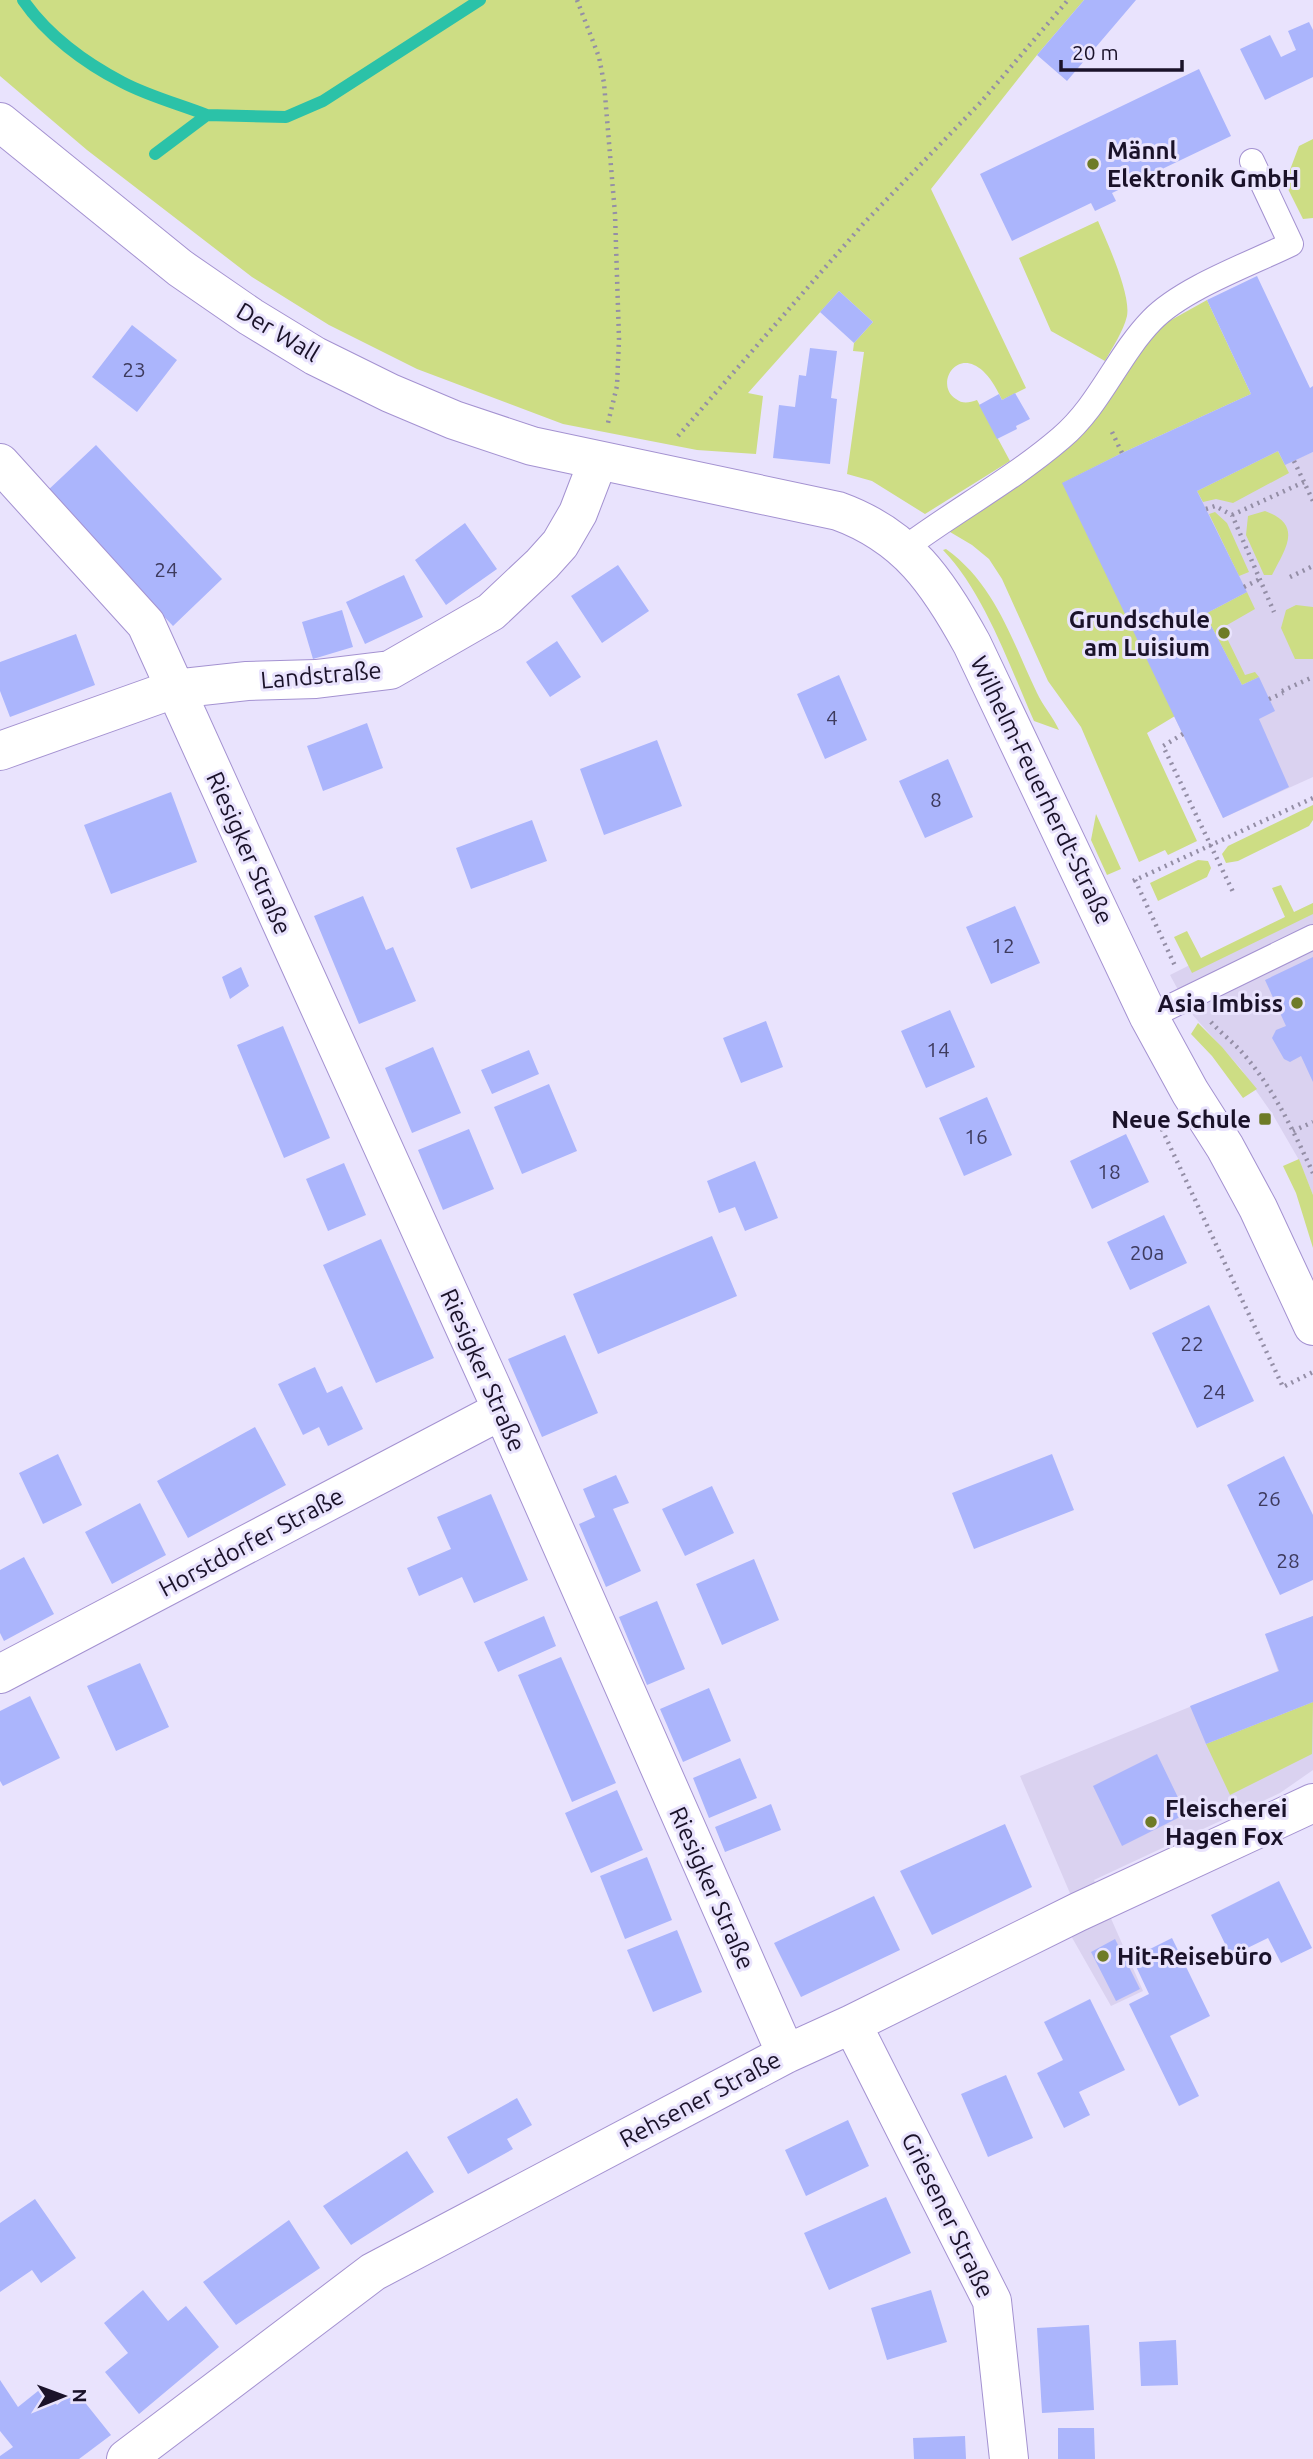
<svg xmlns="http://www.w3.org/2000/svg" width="1313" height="2459" font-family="Ubuntu,sans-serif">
<rect width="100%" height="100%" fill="#e9e3fd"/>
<!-- built -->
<path fill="#dad2f0" d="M1251,394L1284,464L1313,452V777L1223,818L1062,483L1122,453Z
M1313,903V1195L1299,1160L1273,1115L1241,1069L1190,1012L1170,975Z
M1313,1616V1770L1280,1793L1094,1880L1143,1991L1111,2006L1062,1920L1078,1912L1020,1776L1278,1671L1265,1634Z"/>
<!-- green -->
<path fill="#cddd84" d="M0,0H1084L1037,55L931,189L1026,388L1002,400C969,327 929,382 956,399C962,404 969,403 977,400L1010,461L925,514L872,481L847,474L864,352L853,351L854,343L873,322L839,291L748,393L763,396L756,454L697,450L563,424L417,369L329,325L252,277L87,150L0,76Z
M1313,139V218L1303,219L1285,183L1299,146Z
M1098,221C1107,242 1131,294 1127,316C1123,332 1113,346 1105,361L1051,331L1019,258Z
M1207,300L1251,394L1122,453L1063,483L1175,716L1147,733L1197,841L1168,855L1165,850L1139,862L1081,727L1048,681L1002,579L989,559L972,545L945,529L1091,422L1111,398L1142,342L1164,324Z
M1278,451L1289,473L1233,503L1216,499L1203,502L1197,491Z
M1265,511C1304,525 1285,549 1272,575H1264L1246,535L1248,516Z
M1215,512L1227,523L1249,572L1239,576L1209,514Z
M946,549C996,585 1012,641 1037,693C1043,706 1053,717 1059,730L1034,721C1010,667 984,592 943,550Z
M1247,592L1255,609L1222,628L1245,675L1255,672L1259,677L1242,685L1205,614Z
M1296,605L1313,607V659H1295L1281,628L1286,610Z
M1313,805V820L1309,826L1238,861L1226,863L1222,854L1228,846Z
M1096,814L1121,869L1107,875L1091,840Z
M1198,860L1208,861L1211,868L1207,877L1158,901L1150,883Z
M1281,885L1294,912L1313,903V914L1192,973L1174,937L1187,931L1201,958L1285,917L1272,888Z
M1198,1023L1222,1047L1257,1089L1243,1098L1212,1056L1191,1034Z
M1299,1159L1313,1195V1248L1296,1193L1283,1166Z
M1313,1702L1312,1754L1230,1795L1206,1744Z"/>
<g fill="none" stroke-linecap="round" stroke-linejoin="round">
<!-- stream -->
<path stroke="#2bc2a8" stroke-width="12" d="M23,0C47,35 85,63 122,82C148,96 179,104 207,115
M155,154L207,115L286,117L323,101L480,0"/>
</g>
<!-- building -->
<path fill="#abb5fc" d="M1084,0H1136L1067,81L1037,55Z
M1309,22L1313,30V77L1265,100L1240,49L1270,35L1281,57L1296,50L1288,31Z
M1199,69L1231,136L1112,193L1116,201L1095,211L1091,203L1012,241L980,174Z
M1257,276L1310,388L1313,386V452L1285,465L1278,451L1197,491L1247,592L1205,614L1242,685L1259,677L1275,711L1259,719L1289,787L1223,818L1062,483L1122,453L1251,394L1207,300Z
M839,291L873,322L854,343L820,312Z
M132,325L177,360L137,412L92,377Z
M810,348L837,351L831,398L837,399L830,464L773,458L779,405L795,407L799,375L806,376Z
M1015,393L1030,419L1016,426L1017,429L997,439L979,405L999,394L1002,400Z
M96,445L222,579L173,626L46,492Z
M465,523L497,569L446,605L415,560Z
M618,565L649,611L602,643L571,596Z
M404,575L423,617L365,644L346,602Z
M342,610L353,647L313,659L302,622Z
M76,634L95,685L10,717L0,691V662Z
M557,641L581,677L550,697L526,662Z
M839,675L867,740L825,759L797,694Z
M367,723L383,768L323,791L307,746Z
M657,740L682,806L604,835L580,769Z
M948,759L973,817L925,838L899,781Z
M171,792L197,862L111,894L84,825Z
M532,820L547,861L471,889L456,848Z
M363,896L386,950L393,947L416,1001L359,1024L314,916Z
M1015,906L1040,963L991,984L966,927Z
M1313,957V1082L1301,1056L1290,1062L1284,1059L1272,1038L1276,1030L1286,1026L1265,980Z
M241,967L249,986L230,999L222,977Z
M950,1010L975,1067L926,1088L901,1031Z
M766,1021L783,1067L741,1083L723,1038Z
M283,1026L330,1138L284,1158L237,1045Z
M433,1047L461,1113L412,1133L385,1068Z
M529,1050L539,1074L492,1094L481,1070Z
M549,1084L577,1151L522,1174L494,1107Z
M987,1097L1012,1155L964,1176L939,1118Z
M469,1129L494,1189L443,1210L418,1150Z
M1126,1134L1149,1182L1092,1209L1070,1161Z
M755,1161L778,1218L745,1231L735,1207L719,1213L707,1181Z
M344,1163L366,1215L328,1231L306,1179Z
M1164,1215L1187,1263L1130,1290L1107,1242Z
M712,1236L737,1296L598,1354L573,1294Z
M381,1239L434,1358L376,1383L323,1265Z
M1209,1305L1254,1401L1197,1428L1152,1333Z
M565,1335L598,1413L542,1437L508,1359Z
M315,1367L327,1393L342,1386L363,1429L328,1446L319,1427L303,1435L278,1384Z
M255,1427L286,1485L188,1538L157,1481Z
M58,1454L82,1505L43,1524L19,1473Z
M1052,1454L1074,1510L974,1549L952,1493Z
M1284,1456L1313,1515V1580L1280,1595L1227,1485Z
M616,1475L629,1503L613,1509L641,1571L606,1587L579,1524L595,1517L583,1489Z
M712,1486L734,1533L685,1556L662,1509Z
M491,1494L528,1580L474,1603L462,1577L419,1596L407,1568L451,1549L437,1517Z
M140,1503L166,1555L112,1584L85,1532Z
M24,1557L54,1614L4,1641L0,1633V1570Z
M754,1559L779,1620L722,1645L696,1584Z
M657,1601L685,1669L647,1685L619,1617Z
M544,1616L556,1646L498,1672L484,1642Z
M1313,1616V1702L1206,1744L1190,1706L1279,1671L1265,1634Z
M561,1657L616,1783L572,1802L518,1675Z
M140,1663L169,1727L116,1751L87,1686Z
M709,1688L731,1741L683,1762L660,1709Z
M30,1696L60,1758L3,1786L0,1781V1711Z
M1157,1754L1186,1814L1122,1846L1093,1786Z
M740,1758L757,1798L709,1818L693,1778Z
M617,1790L643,1850L591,1873L565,1813Z
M771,1804L781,1830L725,1852L715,1827Z
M1005,1824L1032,1887L932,1935L900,1871Z
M647,1857L672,1920L625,1939L600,1876Z
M1279,1881L1312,1948L1281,1963L1268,1938L1231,1956L1211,1915Z
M874,1896L900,1950L801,1997L774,1943Z
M677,1930L702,1992L653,2012L627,1950Z
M1172,1938L1210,2016L1170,2036L1199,2096L1179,2106L1129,2004L1149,1994L1132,1958Z
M1115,1939L1140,1989L1116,2001L1091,1952Z
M1090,1999L1125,2070L1079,2092L1090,2115L1064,2128L1037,2073L1063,2060L1044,2022Z
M1006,2075L1033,2138L988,2157L961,2094Z
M517,2098L532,2125L507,2139L513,2149L468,2174L447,2137Z
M848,2120L869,2166L806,2196L785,2150Z
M407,2151L434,2192L351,2245L323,2206Z
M886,2197L911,2253L829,2290L804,2233Z
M35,2199L76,2258L41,2283L32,2270L0,2292V2223Z
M289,2220L320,2268L236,2325L203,2282Z
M143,2290L168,2321L186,2306L219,2347L139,2414L105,2372L128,2353L104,2323Z
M931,2290L947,2342L887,2360L871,2308Z
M1089,2325L1094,2410L1042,2413L1037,2328Z
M1176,2340L1178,2385L1141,2386L1139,2342Z
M0,2380L18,2407L43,2387L57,2405L75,2390L111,2435L79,2459H0V2456L13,2447L0,2431Z
M1058,2428H1094L1095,2459H1058Z
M965,2436L966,2459H914L913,2438Z"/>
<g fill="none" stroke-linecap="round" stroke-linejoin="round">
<defs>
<path id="lane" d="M905,548C956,510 1012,480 1061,438C1100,405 1117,356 1152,320C1183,288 1250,264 1291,244L1252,161
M1149,1017L1313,937"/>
<path id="street" d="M0,463L146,624L502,1410L786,2054
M0,751L174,689L247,681L316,679L390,670L491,612L542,564L560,544L578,513L598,461
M0,1674L502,1410
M852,2024L992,2301L1009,2459
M126,2459L373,2272L786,2054L852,2024L1078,1912L1313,1803"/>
<path id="secondary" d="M0,122L180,268L251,317L315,356L390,393L454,420L532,446L838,511C907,536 938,582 972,644L1149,1017L1190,1092L1225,1147L1258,1208L1313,1326"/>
</defs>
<!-- lane casing -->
<use href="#lane" stroke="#a492d1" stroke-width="26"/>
<!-- street casing -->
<use href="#street" stroke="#a492d1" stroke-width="40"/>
<!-- secondary casing -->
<use href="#secondary" stroke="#a492d1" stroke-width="40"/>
<!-- path -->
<path stroke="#948ea6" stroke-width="4.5" stroke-dasharray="2 5" stroke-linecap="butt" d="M577,0L599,57L604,83L615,214L619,339L617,386L608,423
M1112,432L1122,453
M678,436L864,223L981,102L1068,0
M1294,461L1313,501
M1206,509L1215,506L1232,515L1274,612
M1232,515L1304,482
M1290,577L1313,566
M1244,587L1260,579
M1282,691L1313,677
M1269,699L1283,693
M1183,734L1163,746L1233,892
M1135,880L1176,968
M1133,881L1313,798
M1211,1022C1219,1031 1229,1039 1238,1048C1271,1083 1293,1130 1313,1173
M1159,1123L1283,1387L1313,1372
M1293,1131L1313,1122"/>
<!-- lane -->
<use href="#lane" stroke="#fff" stroke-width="24"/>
<!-- street -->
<use href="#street" stroke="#fff" stroke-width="38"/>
<!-- secondary -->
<use href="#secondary" stroke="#fff" stroke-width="38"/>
</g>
<!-- markers -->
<g fill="#6e7b27" stroke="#e9e3fd" stroke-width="2.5">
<circle cx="1093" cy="164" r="7"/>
<circle cx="1224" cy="633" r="7"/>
<circle cx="1297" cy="1003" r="7"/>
<rect x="1258" y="1112" width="14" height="14" rx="3.5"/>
<circle cx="1151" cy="1822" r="7"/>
<circle cx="1103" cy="1956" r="7"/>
</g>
<g text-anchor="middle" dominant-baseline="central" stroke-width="6" stroke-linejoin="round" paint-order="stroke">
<!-- number labels -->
<g font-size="21" fill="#3e3b5e">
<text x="134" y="369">23</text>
<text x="166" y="569">24</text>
<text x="832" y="717">4</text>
<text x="936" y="799">8</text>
<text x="1003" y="945">12</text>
<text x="938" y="1049">14</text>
<text x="976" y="1136">16</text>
<text x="1109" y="1171">18</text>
<text x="1147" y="1252">20a</text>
<text x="1192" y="1343">22</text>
<text x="1214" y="1391">24</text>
<text x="1269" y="1498">26</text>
<text x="1288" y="1560">28</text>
</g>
<!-- poi labels -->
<g font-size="24" font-weight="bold" fill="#1a1229" stroke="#e9e3fd" text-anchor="start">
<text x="1107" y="150">Männl<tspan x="1107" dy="28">Elektronik GmbH</tspan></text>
<text x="1210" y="619" text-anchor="end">Grundschule<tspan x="1210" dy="28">am Luisium</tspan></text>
<text x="1283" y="1003" text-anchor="end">Asia Imbiss</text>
<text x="1251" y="1119" text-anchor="end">Neue Schule</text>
<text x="1165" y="1808">Fleischerei<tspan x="1165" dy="28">Hagen Fox</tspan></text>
<text x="1117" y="1956">Hit-Reisebüro</text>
</g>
<!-- street labels -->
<g font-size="24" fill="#1a1229" stroke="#e9e3fd">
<text transform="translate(278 332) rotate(31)">Der Wall</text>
<text transform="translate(321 675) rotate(-5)">Landstraße</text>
<text transform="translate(1042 790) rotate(64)">Wilhelm-Feuerherdt-Straße</text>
<text transform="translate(249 853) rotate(66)">Riesigker Straße</text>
<text transform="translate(483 1370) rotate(66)">Riesigker Straße</text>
<text transform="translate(251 1542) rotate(-28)">Horstdorfer Straße</text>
<text transform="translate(712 1888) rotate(66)">Riesigker Straße</text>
<text transform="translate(700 2099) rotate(-28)">Rehsener Straße</text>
<text transform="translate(948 2215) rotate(64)">Griesener Straße</text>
</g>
</g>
<!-- north arrow -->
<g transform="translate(63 2396) rotate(89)" stroke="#e9e3fd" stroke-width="5" paint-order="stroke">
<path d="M0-5L12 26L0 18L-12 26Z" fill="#1a1229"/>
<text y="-10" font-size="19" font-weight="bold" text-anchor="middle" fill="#1a1229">N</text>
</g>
<!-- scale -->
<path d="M1061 60v10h121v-10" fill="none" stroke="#1a1229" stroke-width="3.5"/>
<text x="1072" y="60" font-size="21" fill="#1a1229" stroke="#e9e3fd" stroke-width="5" paint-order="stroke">20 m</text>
</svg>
